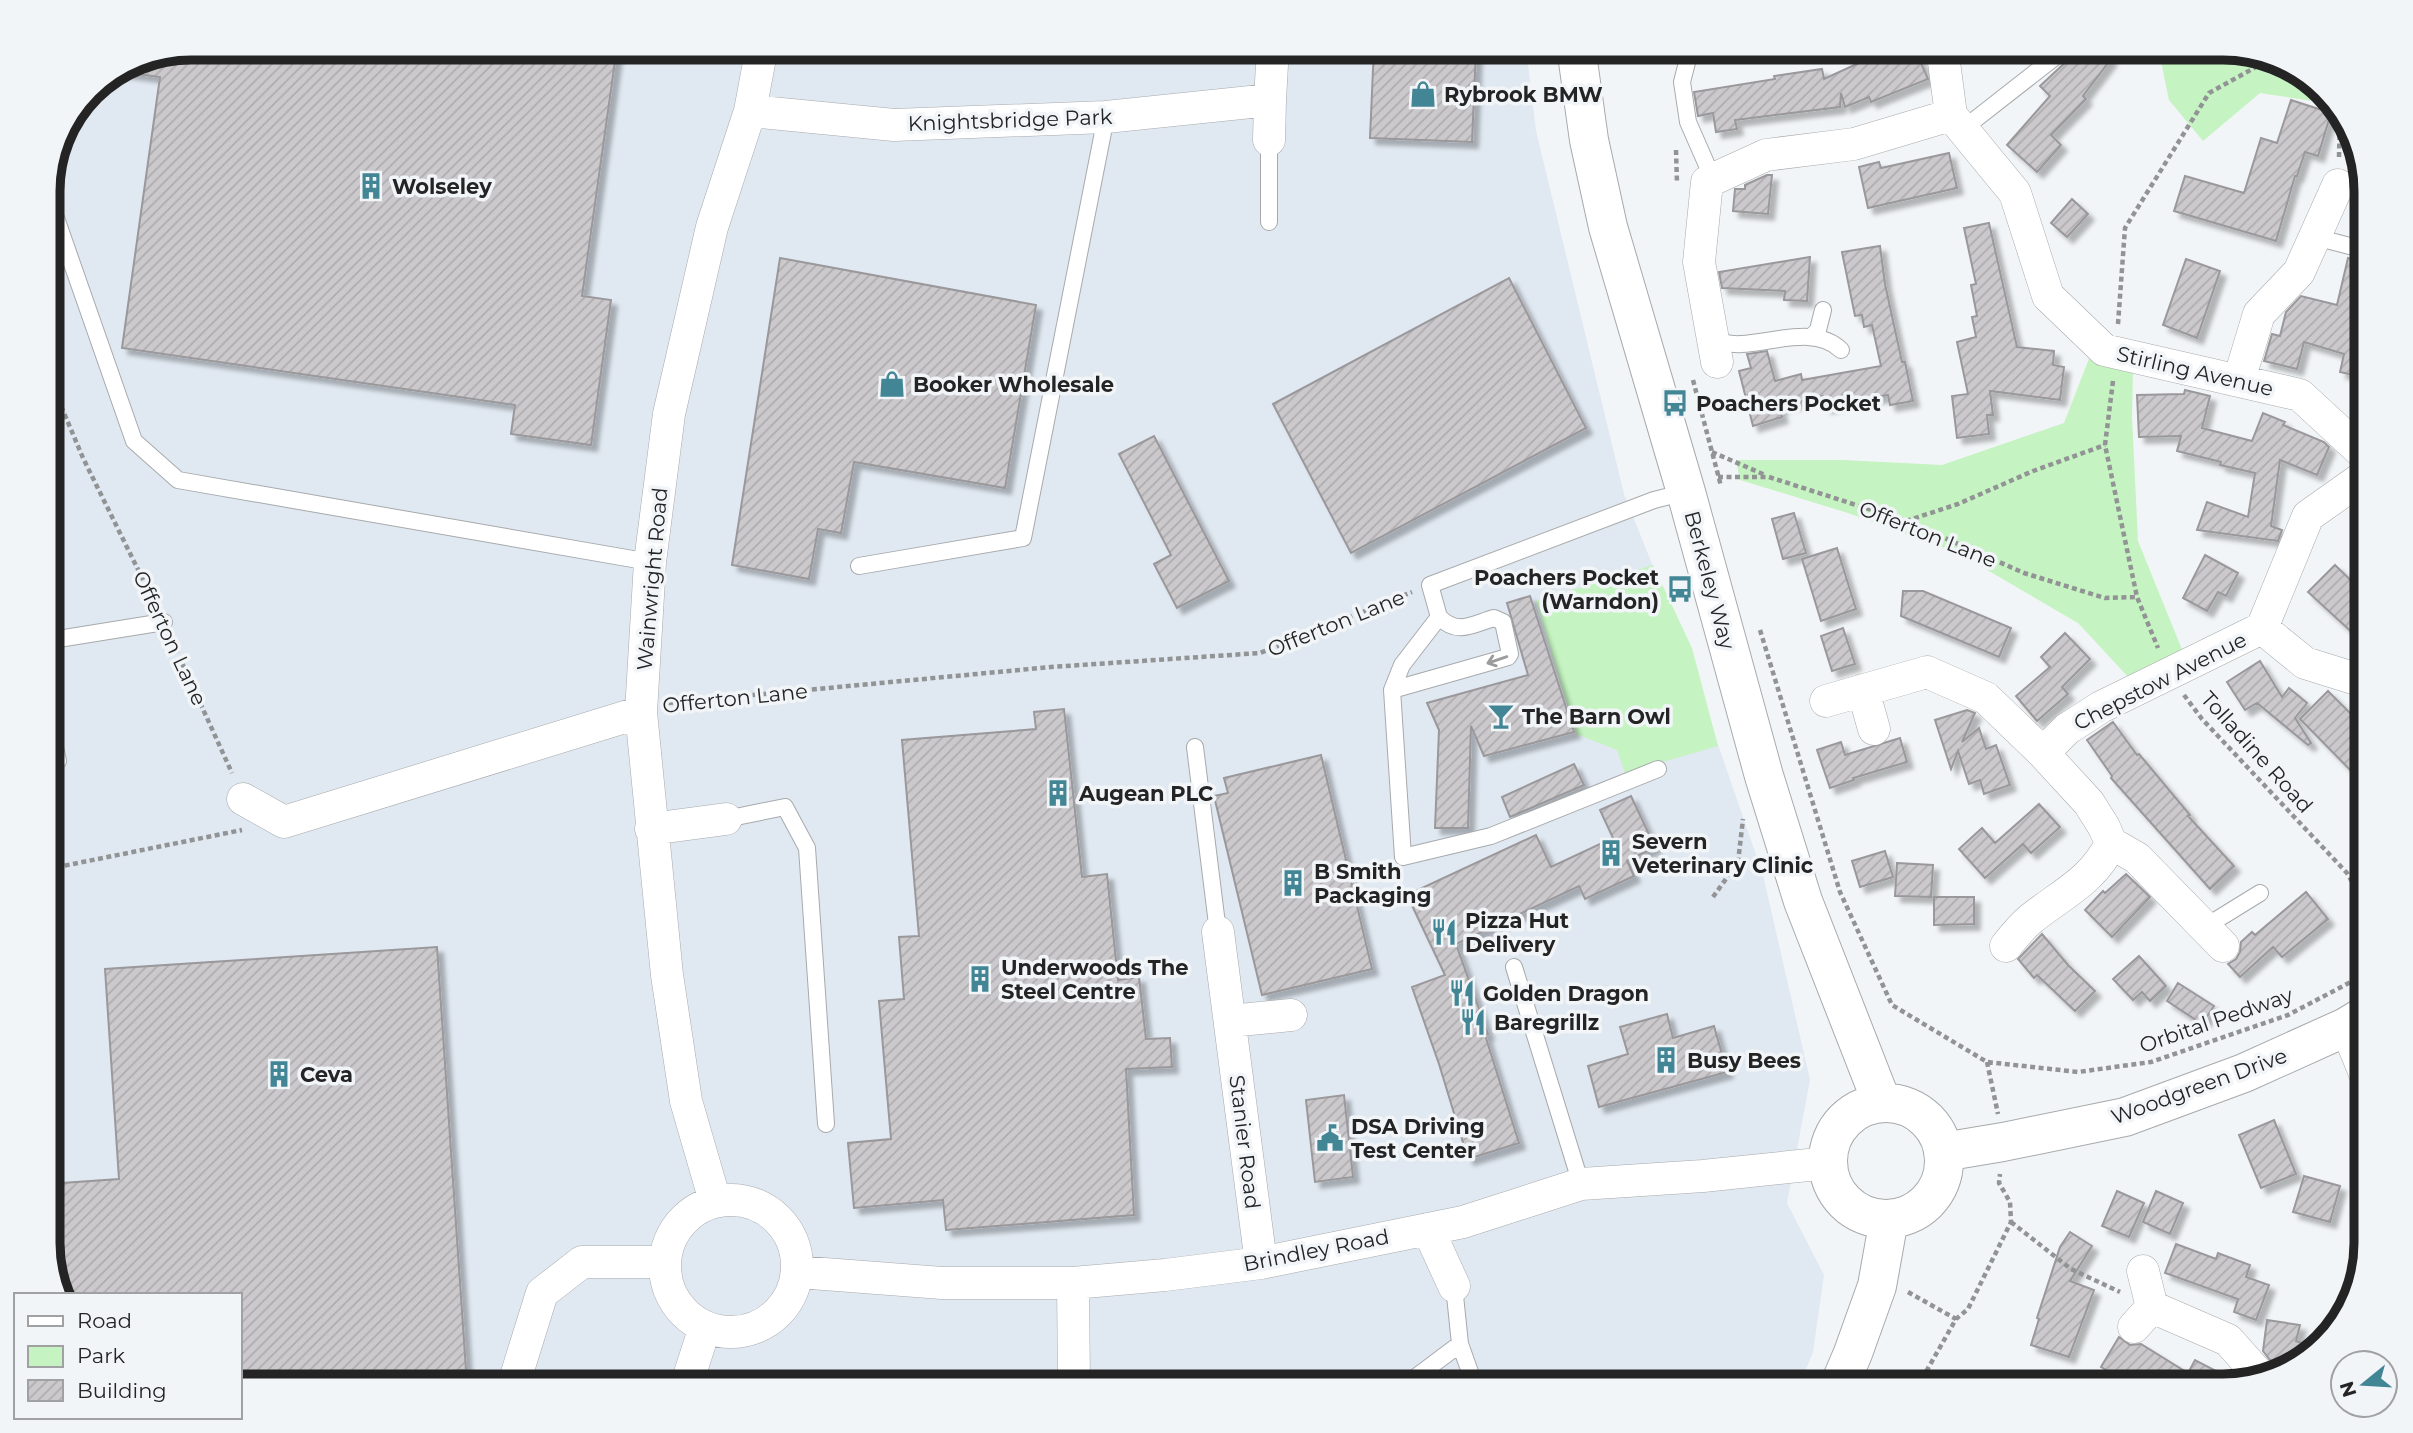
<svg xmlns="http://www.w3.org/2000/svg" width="2413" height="1433" font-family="Montserrat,sans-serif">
<defs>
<pattern id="building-hatch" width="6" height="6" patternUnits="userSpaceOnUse" patternTransform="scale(1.75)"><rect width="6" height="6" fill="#cbc9cc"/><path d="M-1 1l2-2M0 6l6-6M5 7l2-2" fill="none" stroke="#aeacaf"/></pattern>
<filter id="shadow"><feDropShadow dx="6" dy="6" stdDeviation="2" flood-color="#0004"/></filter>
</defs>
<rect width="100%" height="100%" fill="#f2f5f7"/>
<!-- built -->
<path fill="#e0e8f1" d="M191,47H1526L1536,131L1624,494L1680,634L1763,875L1810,1080L1787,1203L1824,1275L1813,1352L1799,1386H240V1295H61L48,1251V182L58,136L90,89L136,58Z"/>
<!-- green -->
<path fill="#c5f3c1" d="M2152,47H2222L2290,66L2332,104L2260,93L2203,141L2169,100L2159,52Z
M2090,356L2133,368L2132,417L2138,541L2185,657L2131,680L2078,623L1958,553L1848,513L1740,480L1736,460H1843L1942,465L2064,423Z
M1653,565L1692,648L1718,746L1625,773L1617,750L1576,734L1536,601Z"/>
<!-- building -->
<path fill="url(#building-hatch)" stroke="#9a989b" stroke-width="2" filter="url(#shadow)" d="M191,47H617L582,296L611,300L591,445L511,434L515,405L122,348L160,77L117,71L136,58Z
M1374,47L1476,50L1472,142L1370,138Z
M1904,47H1914L1928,79L1871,102L1869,97L1845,107L1841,93L1840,107L1735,120L1737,129L1716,132L1713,113L1698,116L1694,92L1775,79L1774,76L1822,69L1824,79L1874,56L1876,59Z
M2077,47H2095L2111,59L2083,96L2086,99L2051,135L2061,145L2037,172L2007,145L2050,96L2040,86L2070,58Z
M2291,100L2331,113L2318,156L2305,152L2297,176H2295L2276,241L2174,211L2185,176L2244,193L2261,138L2277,143Z
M1949,153L1957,188L1868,208L1859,167L1879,162L1881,168Z
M1767,175H1772L1768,214L1733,211L1735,189H1745V185Z
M2072,199L2088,214L2067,237L2051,223Z
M1989,223L2017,347L2054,351L2053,365L2064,367L2060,400L1990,391L1993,415H1987L1989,434L1957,438L1952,396L1968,394L1957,342L1976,337L1972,317L1977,316L1971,285L1976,284L1964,228Z
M1880,246L1885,284L1902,362H1905L1913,401L1890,405L1888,395L1825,407L1823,396L1779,407L1782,417L1753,426L1739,371L1751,368L1747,354L1767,351L1775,381L1801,374L1802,380L1881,366L1872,325L1864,327L1862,315L1855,316L1842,252Z
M1810,257L1807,301L1784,300L1785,291L1722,288L1719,272Z
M780,258L1036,305L1005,488L854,462L841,533L818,529L809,579L732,565Z
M2348,258L2365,262L2366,378L2340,372L2344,354L2304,342L2297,369L2264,361L2272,334L2280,336L2286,312L2301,296L2337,305Z
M2186,259L2220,271L2197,338L2163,325Z
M1509,278L1586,428L1351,553L1273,404Z
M2185,390L2210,396L2202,428L2252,441L2263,413L2285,422L2283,425L2324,442L2329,447L2317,475L2280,460L2271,526L2282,530L2278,541L2197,530L2207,502L2248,517L2255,473L2220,465L2221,462L2177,451L2181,436L2139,437L2137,395L2184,394Z
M1154,436L1229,581L1177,608L1154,564L1171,555L1119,454Z
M1794,513L1806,553L1783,559L1772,519Z
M1837,548L1856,609L1821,621L1802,559Z
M2205,555L2238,573L2226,596L2218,592L2207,611L2183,598Z
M2335,565L2366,595V626L2356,636L2308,592Z
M1903,591H1923L2011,628L1999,657L1901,616Z
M1530,596L1574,732L1484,756L1471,726L1468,828H1435L1439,730L1427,703L1528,675L1507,603Z
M1843,628L1855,664L1832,671L1821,636Z
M2065,633L2090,659L2062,687L2068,694L2037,721L2016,696L2050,667L2041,657Z
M2260,661L2282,697L2289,688L2307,703L2295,718L2311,743L2308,745L2257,703L2245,710L2227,682Z
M2328,691L2366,729V786L2300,719Z
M1064,709L1082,877L1107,874L1118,980L1139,977L1146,1039L1170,1038L1172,1067L1126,1069L1134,1215L946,1230L943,1200L854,1208L848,1143L891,1139L879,1001L904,999L899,937L919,936L902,740L1036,729L1034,712Z
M1967,710L1975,713L1962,742L1979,728L1986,749L1996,745L2010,785L1984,794L1980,780L1969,784L1958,751L1951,769L1935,720Z
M2113,722L2137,755L2139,754L2190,815L2188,816L2234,866L2210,889L2111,778L2112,776L2087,740Z
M1900,738L1907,762L1853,778L1854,780L1830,788L1817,750L1841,742L1845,755Z
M1321,755L1372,969L1262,995L1214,796L1228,793L1224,778Z
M1574,764L1584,785L1510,817L1502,797Z
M1631,796L1655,847L1627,861L1634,876L1585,899L1579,886L1456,944L1488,1034L1485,1035L1519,1143L1468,1159L1439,1064L1412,987L1445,975L1407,895L1536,835L1551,867L1613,838L1600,810Z
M2039,804L2060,827L2031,853L2023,844L1985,878L1959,849L1982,828L1995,843Z
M1885,851L1893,877L1860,887L1852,861Z
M1897,863L1933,865L1931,897L1895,896Z
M2126,874L2150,897L2112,937L2085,910L2103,891L2105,893Z
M2306,892L2328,919L2282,957L2273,947L2240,977L2228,964L2236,959L2240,952L2241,942L2252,932L2255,935Z
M1934,897H1974V924L1934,925Z
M2042,934L2068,965L2095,991L2075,1011L2037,975L2034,978L2018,959Z
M437,947L466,1370L240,1385V1295H61L51,1262L48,1184L119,1179L105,969Z
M2139,956L2166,986L2150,1001L2142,992L2133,1000L2113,979Z
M2178,983L2214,1006L2202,1024L2167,1001Z
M1667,1014L1673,1038L1714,1026L1727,1072L1599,1107L1588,1066L1628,1054L1620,1027Z
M1344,1095L1353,1177L1315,1182L1306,1100Z
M2274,1120L2296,1174L2261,1188L2239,1135Z
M2304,1176L2340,1186L2330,1222L2293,1212Z
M2117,1191L2144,1203L2129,1237L2102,1226Z
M2156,1191L2183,1203L2170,1234L2143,1222Z
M2070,1232L2092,1246L2070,1281L2094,1290L2069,1357L2031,1345L2039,1319L2037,1318L2060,1247Z
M2176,1244L2216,1259L2218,1253L2250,1265L2246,1277L2269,1285L2256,1320L2234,1312L2238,1299L2165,1273Z
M2267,1320L2300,1325L2296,1341L2314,1347L2296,1364L2270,1360L2263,1351Z
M2119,1337L2130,1345L2141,1344L2188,1373L2195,1360L2237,1382L2222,1386H2133L2101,1367Z"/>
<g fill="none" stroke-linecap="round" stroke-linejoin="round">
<defs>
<path id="service" d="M1691,47L1682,82L1688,122L1713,179
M1963,129L2064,50
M1269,140V222
M48,195L134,441L178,480L650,562
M2315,237L2365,250
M1812,336L1818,330L1823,310
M1713,341C1722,342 1732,345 1741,344C1772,343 1816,325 1841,350
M859,566L1023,538L1106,117
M48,643L52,640L164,622
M1392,690L1508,657L1510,654L1503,622L1494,618C1473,624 1458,636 1439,617
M48,716L58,761
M1195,747L1218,932
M1658,769L1491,836L1403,857L1392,690L1402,665L1439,617L1430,585L1654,500L1686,492
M726,819L785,807L807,848L826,1124
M2205,927L2260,893
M1514,967L1581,1184
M1454,1286L1460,1344L1475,1386
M1401,1386L1408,1383L1460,1344"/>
<path id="minor" d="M1942,47L1951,115L2015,193L2048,296L2099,345L2104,350L2300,395L2366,456
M1270,100L1273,47
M750,111L894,125L1106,117L1270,100L1269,140
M1717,362L1699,262L1707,182L1766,155L1854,144L1951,115
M2239,380L2259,314L2299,272L2338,185
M2262,628L2305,663L2366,682
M1863,690L1874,729
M1826,701L1927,672L1986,698L2043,753L2089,803L2104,827L2111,843C2094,880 2062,894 2032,918C2022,926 2014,936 2006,946
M2043,753L2067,729L2101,707L2262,628L2308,516L2366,475
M243,799L284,822L641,712
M651,829L726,819
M2111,843L2137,858L2223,946
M1218,932L1261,1263
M1230,1021L1291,1015
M2346,1027L2366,1076
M665 1266a66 66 0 1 1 132 0a66 66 0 1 1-132 0Z
M715,1201L686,1101L667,975L641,712L650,562L669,414L712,227L750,111L762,47
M1428,1229L1454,1286
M2143,1271L2152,1307
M798,1272L942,1283H1073L1165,1275L1261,1263L1463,1222L1581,1184L1703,1176L1828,1163
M1073,1283L1074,1386
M2134,1327L2152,1307L2228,1340L2260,1376
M513,1386L542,1293L582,1262H665
M686,1386L705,1327"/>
<path id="secondary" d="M1576,47L1589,140L1608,227L1686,492L1764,776L1803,901L1882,1103
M1828 1161a58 58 0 1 1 116 0a58 58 0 1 1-116 0Z
M1943,1152L2003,1142L2125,1117L2244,1073L2346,1027L2366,1015
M1839,1386L1853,1353L1877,1286L1889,1219"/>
</defs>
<!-- service casing -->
<use href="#service" stroke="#a7aaac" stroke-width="18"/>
<!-- minor casing -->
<use href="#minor" stroke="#a7aaac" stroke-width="33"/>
<!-- secondary casing -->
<use href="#secondary" stroke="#a7aaac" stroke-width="40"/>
<!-- path -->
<path stroke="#919394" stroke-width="4.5" stroke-dasharray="5 3.5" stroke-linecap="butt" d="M2259,57L2307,86H2313
M1676,150L1677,183
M2339,157L2340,113
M2118,324L2125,228L2209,93L2265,62
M48,375L83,458L155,604
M1693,380L1721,486
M2113,381L2105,445L2137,597L2158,648
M1712,452L1765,475
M1718,477H1769L1906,521L2024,573L2105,598L2137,597
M1906,521L1958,504L2033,471L2105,445
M1760,630L1840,892L1892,1005L1987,1062L2078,1072L2151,1062L2288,1015L2366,974
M172,641L232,773
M2184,695L2202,719L2347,873L2366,906
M668,703L1051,667L1260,653L1412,592
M48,869L242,830
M1713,897L1738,862L1743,819
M1987,1062L1998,1114
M2011,1222L2071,1269L2120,1292
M1908,1292L1956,1319
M1918,1386L1956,1319L1968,1309L2011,1222L2010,1202L1999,1183L2000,1174"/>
<!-- service -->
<use href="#service" stroke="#fff" stroke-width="16"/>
<!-- minor -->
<use href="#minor" stroke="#fff" stroke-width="32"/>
<!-- secondary -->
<use href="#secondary" stroke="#fff" stroke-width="38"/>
</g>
<!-- one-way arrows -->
<defs><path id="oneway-shaft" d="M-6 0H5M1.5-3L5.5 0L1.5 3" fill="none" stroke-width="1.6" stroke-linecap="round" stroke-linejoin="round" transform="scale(1.75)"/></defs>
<use stroke="#9c9c9d" href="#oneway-shaft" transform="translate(1497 660) rotate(161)"/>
<!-- icons -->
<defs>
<symbol id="shop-bare" viewBox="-9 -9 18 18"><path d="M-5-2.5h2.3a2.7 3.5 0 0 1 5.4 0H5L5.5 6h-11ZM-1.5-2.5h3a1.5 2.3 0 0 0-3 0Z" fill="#428595" stroke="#f2f5f7" stroke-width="2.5" paint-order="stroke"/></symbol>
<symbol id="building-bare" viewBox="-9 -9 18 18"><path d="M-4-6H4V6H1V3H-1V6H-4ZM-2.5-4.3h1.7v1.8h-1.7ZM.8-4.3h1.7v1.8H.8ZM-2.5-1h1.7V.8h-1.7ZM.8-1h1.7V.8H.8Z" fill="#428595" stroke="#f2f5f7" stroke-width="2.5" paint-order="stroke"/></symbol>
<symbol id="bus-bare" viewBox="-9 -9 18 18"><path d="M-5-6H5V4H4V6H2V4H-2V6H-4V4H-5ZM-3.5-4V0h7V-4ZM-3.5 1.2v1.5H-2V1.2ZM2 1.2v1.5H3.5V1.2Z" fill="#428595" stroke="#f2f5f7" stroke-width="2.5" paint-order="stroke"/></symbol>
<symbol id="bar-bare" viewBox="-9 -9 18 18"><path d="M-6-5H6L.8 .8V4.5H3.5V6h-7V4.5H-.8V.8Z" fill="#428595" stroke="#f2f5f7" stroke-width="2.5" paint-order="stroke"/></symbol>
<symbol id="restaurant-bare" viewBox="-9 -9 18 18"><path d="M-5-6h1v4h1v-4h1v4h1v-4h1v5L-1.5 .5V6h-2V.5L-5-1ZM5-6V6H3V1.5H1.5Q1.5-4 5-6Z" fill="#428595" stroke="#f2f5f7" stroke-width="2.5" paint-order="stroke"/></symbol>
<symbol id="civic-bare" viewBox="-9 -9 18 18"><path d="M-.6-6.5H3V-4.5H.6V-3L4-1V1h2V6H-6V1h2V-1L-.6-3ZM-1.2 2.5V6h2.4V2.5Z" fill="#428595" stroke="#f2f5f7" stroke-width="2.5" paint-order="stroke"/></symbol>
</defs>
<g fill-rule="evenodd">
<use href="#shop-bare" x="1404" y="75" width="38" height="38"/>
<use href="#building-bare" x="352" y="167" width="38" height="38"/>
<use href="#shop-bare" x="873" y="365" width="38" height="38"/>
<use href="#bus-bare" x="1656" y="384" width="38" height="38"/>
<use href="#bus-bare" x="1661" y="570" width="38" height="38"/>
<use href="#bar-bare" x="1482" y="697" width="38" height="38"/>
<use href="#building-bare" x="1039" y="774" width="38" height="38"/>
<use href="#building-bare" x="1592" y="834" width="38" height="38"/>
<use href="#building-bare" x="1274" y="864" width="38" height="38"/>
<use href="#restaurant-bare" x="1425" y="913" width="38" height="38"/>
<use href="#building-bare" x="961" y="960" width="38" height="38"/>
<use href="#restaurant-bare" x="1443" y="974" width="38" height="38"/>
<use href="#restaurant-bare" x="1454" y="1003" width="38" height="38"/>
<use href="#building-bare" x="1647" y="1041" width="38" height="38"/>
<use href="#building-bare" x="260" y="1055" width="38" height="38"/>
<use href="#civic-bare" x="1311" y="1119" width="38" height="38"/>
</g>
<g text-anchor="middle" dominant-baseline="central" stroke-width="7" stroke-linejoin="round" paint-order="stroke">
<!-- poi labels -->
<g font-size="21" font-weight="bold" fill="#242425" stroke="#f2f5f7" text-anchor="start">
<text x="1444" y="94">Rybrook BMW</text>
<text x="392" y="186">Wolseley</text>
<text x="913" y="384">Booker Wholesale</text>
<text x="1696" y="403">Poachers Pocket</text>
<text x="1659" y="577" text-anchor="end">Poachers Pocket<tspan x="1659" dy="24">(Warndon)</tspan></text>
<text x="1522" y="716">The Barn Owl</text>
<text x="1079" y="793">Augean PLC</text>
<text x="1632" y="841">Severn<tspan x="1632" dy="24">Veterinary Clinic</tspan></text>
<text x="1314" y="871">B Smith<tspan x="1314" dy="24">Packaging</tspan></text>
<text x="1465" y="920">Pizza Hut<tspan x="1465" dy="24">Delivery</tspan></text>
<text x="1001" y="967">Underwoods The<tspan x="1001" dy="24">Steel Centre</tspan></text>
<text x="1483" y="993">Golden Dragon</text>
<text x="1494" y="1022">Baregrillz</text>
<text x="1687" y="1060">Busy Bees</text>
<text x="300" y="1074">Ceva</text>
<text x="1351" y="1126">DSA Driving<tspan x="1351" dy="24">Test Center</tspan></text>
</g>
<!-- street labels -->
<g font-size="21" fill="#242425" stroke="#f2f5f7">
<text transform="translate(1010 120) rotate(-2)">Knightsbridge Park</text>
<text transform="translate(2195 371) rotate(13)">Stirling Avenue</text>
<text transform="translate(1928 534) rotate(22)">Offerton Lane</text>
<text transform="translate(652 579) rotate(-85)">Wainwright Road</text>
<text transform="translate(1710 580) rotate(75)">Berkeley Way</text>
<text transform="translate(1336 623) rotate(-22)">Offerton Lane</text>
<text transform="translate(170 638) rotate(65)">Offerton Lane</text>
<text transform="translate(2160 681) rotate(-27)">Chepstow Avenue</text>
<text transform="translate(735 698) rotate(-6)">Offerton Lane</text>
<text transform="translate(2257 752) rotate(48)">Tolladine Road</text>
<text transform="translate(2216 1020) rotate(-19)">Orbital Pedway</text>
<text transform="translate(2199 1086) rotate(-20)">Woodgreen Drive</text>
<text transform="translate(1245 1142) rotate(83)">Stanier Road</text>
<text transform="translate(1316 1250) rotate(-11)">Brindley Road</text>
</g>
</g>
<!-- crop -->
<path d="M0 0H2413V1433H0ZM191 60H2223A131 131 0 0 1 2354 191V1243A131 131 0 0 1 2223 1374H191A131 131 0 0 1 60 1243V191A131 131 0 0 1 191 60Z" fill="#f2f5f7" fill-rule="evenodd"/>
<path fill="none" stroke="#242425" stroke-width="9" d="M191 60H2223A131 131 0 0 1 2354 191V1243A131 131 0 0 1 2223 1374H191A131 131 0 0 1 60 1243V191A131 131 0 0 1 191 60Z"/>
<!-- legend -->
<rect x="14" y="1293" width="228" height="126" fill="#f2f5f7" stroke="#a0a1a3" stroke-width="2"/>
<rect x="28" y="1316" width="35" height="10" fill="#ffffff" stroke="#a0a1a3" stroke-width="2"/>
<text x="77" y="1328" font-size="21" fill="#242425">Road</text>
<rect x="28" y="1346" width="35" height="21" fill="#c5f3c1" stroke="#a0a1a3" stroke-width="2"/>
<text x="77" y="1363" font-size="21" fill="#242425">Park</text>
<rect x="28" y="1380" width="35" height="21" fill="url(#building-hatch)" stroke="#a0a1a3" stroke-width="2"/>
<text x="77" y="1398" font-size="21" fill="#242425">Building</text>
<!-- north arrow -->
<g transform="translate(2364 1384) rotate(252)"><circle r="33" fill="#f2f5f7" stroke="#a0a1a3" stroke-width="2"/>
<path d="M0-5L12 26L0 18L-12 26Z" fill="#428595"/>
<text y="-10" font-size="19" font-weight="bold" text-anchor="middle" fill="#242425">N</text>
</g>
</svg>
